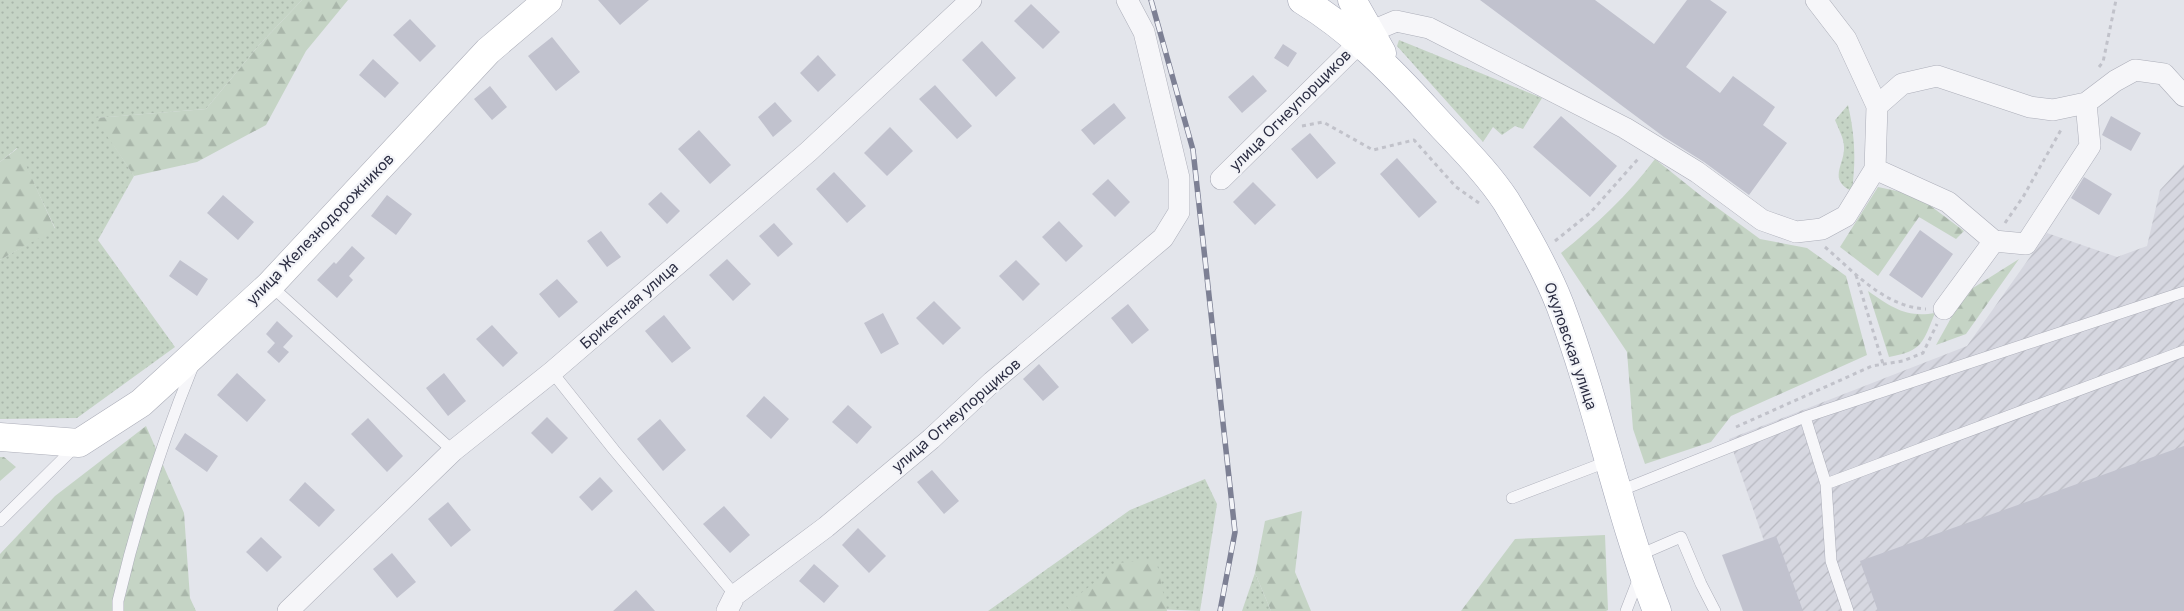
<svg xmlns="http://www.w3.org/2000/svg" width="2184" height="611" font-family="Inter,sans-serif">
<defs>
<pattern id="industrial-furrows" width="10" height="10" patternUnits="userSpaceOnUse" patternTransform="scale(1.25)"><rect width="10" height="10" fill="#d6d7e0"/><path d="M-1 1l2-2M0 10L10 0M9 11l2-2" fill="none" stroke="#b8b9c1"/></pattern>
<pattern id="grass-dots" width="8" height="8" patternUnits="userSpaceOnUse" patternTransform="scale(1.25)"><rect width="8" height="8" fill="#c5d4c5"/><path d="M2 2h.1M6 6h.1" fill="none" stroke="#a9b6aa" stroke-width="1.8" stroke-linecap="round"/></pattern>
<pattern id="forest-firs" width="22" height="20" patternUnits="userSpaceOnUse" patternTransform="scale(1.25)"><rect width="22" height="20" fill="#c5d4c5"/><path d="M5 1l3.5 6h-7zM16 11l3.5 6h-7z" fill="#a9b6aa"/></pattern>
</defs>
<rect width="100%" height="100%" fill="#e3e5eb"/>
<!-- industrial -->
<path fill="url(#industrial-furrows)" d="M2184,164V611H1788L1729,439L1967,346L2047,233L2117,257L2147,246L2160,190Z"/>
<!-- grass -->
<path fill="url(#grass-dots)" d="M0,0H302L260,44L206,109L96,118L134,176L98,240L175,347L77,418L0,419V260L55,228L17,148L0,162Z
M1399,40L1542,98L1523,129L1515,126L1502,135L1493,127L1483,142L1397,46Z
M1848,105C1855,136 1856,159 1852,191C1827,180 1845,164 1844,147C1844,138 1838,128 1835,120Z
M1205,479L1217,504L1200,611L1067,605L1071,611H988L1130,510Z
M1255,573L1271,611H1242Z"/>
<!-- forest -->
<path fill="url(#forest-firs)" d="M302,0H348L306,51L266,125L197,162L134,176L95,118L206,109L260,44Z
M18,148L55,229L0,260V162Z
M1655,159L1700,195L1760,239L1807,248L1846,276L1867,355L1731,416L1711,442L1645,464L1633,429L1627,352L1561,253C1596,225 1628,195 1655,159Z
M1878,187L1916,195L1964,231L1956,239L1919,217L1878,276L1840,247Z
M2019,259L1966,334L1936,345L1965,293Z
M1868,291C1891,307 1906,318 1935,313C1923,342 1923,351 1889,357Z
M146,426L184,513L190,598L196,611H0V554L55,496Z
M0,457H4L16,467L0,481Z
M1302,511L1295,572L1311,611H1271L1255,573L1265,521Z
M1605,535L1608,610L1606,611H1461L1515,539Z
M1156,559L1167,611H1071L1066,605L1119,563Z"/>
<!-- building -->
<path fill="#c1c2ce" d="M598,0H649L620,25Z
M1480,0H1595L1654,44L1687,0H1710L1727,12L1686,67L1720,93L1733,76L1775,107L1763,125L1787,143L1749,195L1704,162L1664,137Z
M1031,4L1060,32L1043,49L1014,21Z
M410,19L436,46L420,62L393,35Z
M552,37L580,72L556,91L528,56Z
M982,41L1016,78L996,97L962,60Z
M1283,44L1297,53L1288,67L1274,58Z
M818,55L836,75L818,92L800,73Z
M373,59L399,83L385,98L359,75Z
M1253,75L1267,91L1242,113L1228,97Z
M935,85L972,126L957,139L919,99Z
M490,86L507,107L492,120L474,99Z
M775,102L792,121L773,137L758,117Z
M1114,103L1126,118L1094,145L1081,130Z
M1561,116L1617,166L1590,197L1533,147Z
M2111,116L2141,133L2131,151L2102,135Z
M890,127L913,151L887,176L864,153Z
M699,130L731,165L710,184L678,149Z
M1310,133L1336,163L1317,179L1291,149Z
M1397,158L1437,202L1419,218L1380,174Z
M834,172L866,206L847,223L816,189Z
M2084,177L2112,194L2099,215L2071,198Z
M1108,179L1130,202L1115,217L1092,194Z
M1253,182L1276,205L1255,225L1233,202Z
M661,192L680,211L667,224L648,204Z
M223,195L254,222L238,240L207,213Z
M387,195L412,214L396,235L371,216Z
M1059,221L1083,246L1066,262L1042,237Z
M774,223L793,244L778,257L759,236Z
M1920,230L1953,254L1922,298L1889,275Z
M601,231L621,257L607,267L587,241Z
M352,246L365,258L349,276L353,280L337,298L317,280L334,262L336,264Z
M727,259L751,284L733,301L709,275Z
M180,260L208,279L197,296L169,276Z
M1016,260L1040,284L1023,301L999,276Z
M557,279L578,302L559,318L539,294Z
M934,301L961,328L943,345L916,318Z
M1128,304L1149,330L1132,344L1111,318Z
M883,313L899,344L881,354L864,323Z
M664,315L691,348L672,363L645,331Z
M277,321L293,336L283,347L289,352L279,363L267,352L275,343L266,334Z
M492,325L518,353L503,367L476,339Z
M1039,364L1059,387L1043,401L1023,379Z
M237,373L266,400L247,422L217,395Z
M444,373L466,401L448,416L426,388Z
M764,396L789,419L771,439L746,416Z
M848,405L872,427L857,444L832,422Z
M547,417L568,438L552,454L531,433Z
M368,418L403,456L387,472L351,434Z
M660,419L686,450L663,471L637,439Z
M185,433L218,456L207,472L175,449Z
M2184,446V611H1878L1860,561Z
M932,470L959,501L944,514L917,482Z
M600,477L613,491L592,511L579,497Z
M305,482L335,510L319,527L289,500Z
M448,502L471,530L451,547L428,519Z
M724,506L750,535L730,553L703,524Z
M858,528L886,556L869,573L842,545Z
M1776,536L1803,611H1743L1722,555Z
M261,537L282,557L267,572L246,552Z
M392,553L416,582L397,598L373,569Z
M814,564L839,586L824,603L799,581Z
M636,590L655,611H613Z"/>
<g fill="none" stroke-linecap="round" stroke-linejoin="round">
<defs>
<path id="lane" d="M270,285L453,451
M552,372L614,450L735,595
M1805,417L1826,484L1831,561L1848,611
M1826,484L2184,351
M1617,492L1805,417L2184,292
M1512,498L1609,461
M0,521L76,446
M1637,556L1681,537L1701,584L1715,611
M118,611V601C137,521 162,442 193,366
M1626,611L1640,575"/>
<path id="street" d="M1877,106L1902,84L1937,76L2030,107L2053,110L2086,103
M1875,169L1948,202L1994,241
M1221,179L1370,32L1396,21L1429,28L1625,128L1697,172L1762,220L1796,232L1822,229L1846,216L1875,169L1877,106L1846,39L1816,0
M1944,309L1994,241L2026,244L2090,146L2086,103L2115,81L2135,70L2164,74L2184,96
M288,611L453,451L552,372L808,152L971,0
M727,611L735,595L826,527L931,439L992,382L1163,238L1179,212V178L1144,32L1127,0"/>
<path id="secondary" d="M0,437L79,443L141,403L270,285L488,51L548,0"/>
<path id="primary" d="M1302,0C1351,30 1391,70 1429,112C1455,141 1485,169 1506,201C1526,234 1546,269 1560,305C1598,405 1618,511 1657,611
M1352,0L1382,53"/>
</defs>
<!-- lane casing -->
<use href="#lane" stroke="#acaeb9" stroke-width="12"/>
<!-- street casing -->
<use href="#street" stroke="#acaeb9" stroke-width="22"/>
<!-- secondary casing -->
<use href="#secondary" stroke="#acaeb9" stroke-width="29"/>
<!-- primary casing -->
<use href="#primary" stroke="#a3a6b6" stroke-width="29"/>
<!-- path -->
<path stroke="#c1c2ca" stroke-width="3" stroke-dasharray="4 4" stroke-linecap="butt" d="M2099,67L2103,62L2116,0
M1302,126L1323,122L1373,150L1414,140L1456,187L1479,203
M2005,223L2023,197L2062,128
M1555,241L1590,213L1639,158
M1825,247C1855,273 1885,307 1926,309
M1856,275L1883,364
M1736,427L1872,366L1903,361L1923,353L1937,324"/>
<!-- lane -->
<use href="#lane" stroke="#f6f6f9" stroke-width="11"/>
<!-- street -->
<use href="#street" stroke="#f6f6f9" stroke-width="21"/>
<!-- secondary -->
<use href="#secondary" stroke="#fff" stroke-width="28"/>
<!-- primary -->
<use href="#primary" stroke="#fff" stroke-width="28"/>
<defs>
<path id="rail" d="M1151,0L1193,150L1235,532L1220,611"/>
</defs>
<!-- rail casing -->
<use href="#rail" stroke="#7d8094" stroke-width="5.5"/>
<!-- rail -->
<use href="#rail" stroke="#f3f4f8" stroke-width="4" stroke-dasharray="11" stroke-linecap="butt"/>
</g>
<g text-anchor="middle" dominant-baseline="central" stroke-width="4.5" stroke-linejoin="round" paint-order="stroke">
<!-- street labels -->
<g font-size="15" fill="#2c2e43" stroke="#f3f4f8">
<text transform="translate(1290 110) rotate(-45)">улица Огнеупорщиков</text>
<text transform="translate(320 229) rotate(-46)">улица Железнодорожников</text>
<text transform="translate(629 305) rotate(-41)">Брикетная улица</text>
<text transform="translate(1571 346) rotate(71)">Окуловская улица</text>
<text transform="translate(956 415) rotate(-41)">улица Огнеупорщиков</text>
</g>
</g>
</svg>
